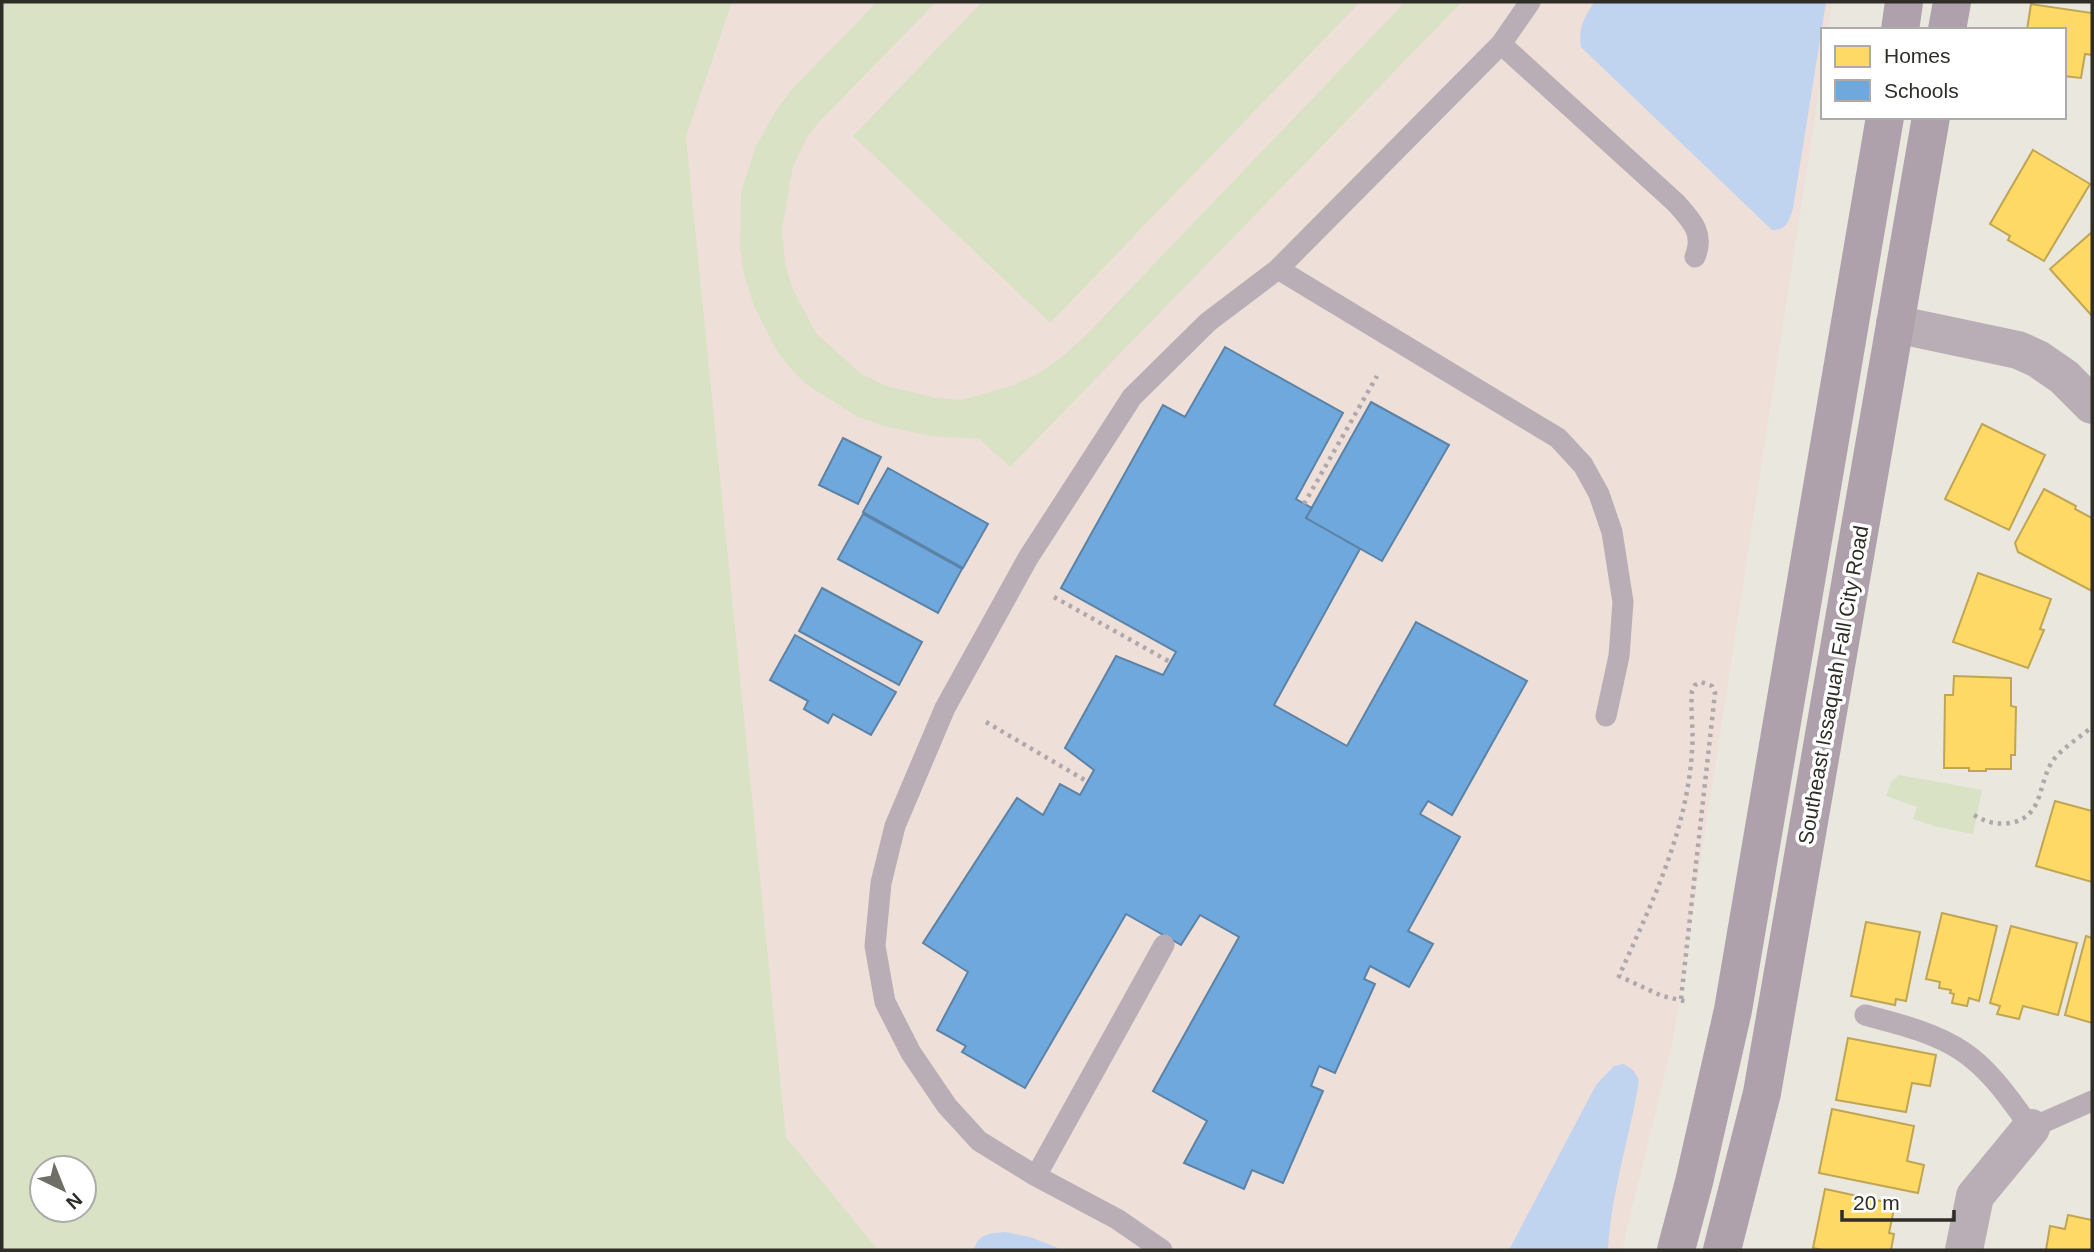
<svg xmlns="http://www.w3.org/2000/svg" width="2094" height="1252" font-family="Arial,sans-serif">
<rect width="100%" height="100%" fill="#e9e7de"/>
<!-- education -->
<path fill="#eedfd9" d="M732,2H1832L1828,30H1823V64L1673,1040L1622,1250H878L786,1137L686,136Z"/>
<!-- green -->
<path fill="#dae2c5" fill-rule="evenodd" d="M2,2H732L686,137L786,1137L878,1250H2ZM84,1168V1210H42V1168Z
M877,2H936L818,123L808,136L793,166L782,229L785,262L792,288L816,333L861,374L887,386L936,398L962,400L1014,385L1041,372L1063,356L1088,333L1405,2H1462L1010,467L979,439L932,436L883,426L858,417L807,385L792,370L777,351L754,306L744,274L740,249L741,193L755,148L777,109L792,89Z
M982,2H1360L1050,323L853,136Z
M1899,775L1982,790L1973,834L1937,827L1913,819L1917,807L1886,796L1891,782Z"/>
<!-- water -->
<path fill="#c0d3ef" d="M1595,2H1826L1793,208C1789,220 1787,231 1772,230L1581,47C1578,29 1584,16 1595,2Z
M1624,1064L1633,1070L1639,1080C1630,1137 1611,1192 1608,1250H1509L1596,1085L1614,1066Z
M1005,1232L1030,1237L1063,1250H974C978,1234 990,1233 1005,1232Z"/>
<!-- homes -->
<path fill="#ffd966" stroke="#c0a553" stroke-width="2" d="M2031,4L2092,13V55L2085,54L2081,78L2064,76V30H2027Z
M2033,150L2090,184L2044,261L2008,240L2010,236L1990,224Z
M2092,232V316L2050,269Z
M1982,424L2045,455L2009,530L1945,499Z
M2044,489L2076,506L2075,509L2092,518V591L2018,552L2015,543Z
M1978,573L2051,599L2040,629L2044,630L2028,668L1953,642Z
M1954,676L2011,678V706L2016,707L2015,755H2011V769H1986V771H1969V768H1944L1945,695H1953Z
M2055,801L2092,811V882L2036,866Z
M1942,913L1997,926L1979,1001L1969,998L1967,1006L1952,1003L1954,994L1950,993L1951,990L1939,988L1940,982L1926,979Z
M1866,922L1920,932L1906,1001L1896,999L1895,1005L1851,996Z
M2011,926L2077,943L2058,1015L2023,1006L2019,1019L1997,1014L2000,1006L1990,1003Z
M2086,936L2092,938V1023L2065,1015Z
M1848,1038L1936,1055L1930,1086L1912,1083L1906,1112L1836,1100Z
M1832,1109L1914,1126L1907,1161L1924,1165L1918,1193L1819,1173Z
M1825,1189L1895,1204L1889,1233L1894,1234L1891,1250H1822L1813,1248Z
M2068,1215L2092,1220V1250H2046L2050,1226L2065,1229Z"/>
<!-- schools -->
<path fill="#6fa8dc" stroke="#5c83a6" stroke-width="2" d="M1225,347L1343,413L1296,499L1312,508L1306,518L1360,549L1274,705L1347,746L1416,622L1527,681L1452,815L1428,801L1420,814L1460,837L1408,931L1433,944L1409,987L1370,966L1364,979L1375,984L1335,1073L1319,1066L1311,1086L1323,1091L1283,1183L1252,1170L1244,1189L1184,1163L1207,1121L1153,1091L1239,937L1200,915L1181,945L1126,914L1025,1088L962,1052L966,1046L937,1030L968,972L923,943L1017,798L1043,815L1060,784L1080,795L1094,770L1065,748L1116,656L1163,675L1176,652L1061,588L1163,405L1185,417Z
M1371,402L1449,445L1382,561L1306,518Z
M843,438L881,457L858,504L819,485Z
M888,468L988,524L963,568L863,512Z
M863,514L962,569L938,613L838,559Z
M822,588L922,642L899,685L799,631Z
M795,635L896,692L871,735L833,714L828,723L804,709L808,701L770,680Z"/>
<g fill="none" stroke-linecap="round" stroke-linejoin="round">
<!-- path -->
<path stroke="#aea7ab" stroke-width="4.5" stroke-dasharray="3.5 5" stroke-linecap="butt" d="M1304,504L1377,376
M1054,597L1170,662
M986,722L1088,782
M1974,815C1986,822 1996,825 2010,823C2045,817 2037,782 2054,759C2064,747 2080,737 2092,727
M1681,999L1715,693L1712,686L1701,682L1695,685L1692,691C1690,711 1694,731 1692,751C1687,831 1652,903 1619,976L1662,996L1689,1002"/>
<!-- lane -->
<path stroke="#b9adb6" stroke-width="21" d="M1501,44L1676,203C1691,220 1705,233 1695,257
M1278,269L1558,438L1583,465L1599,494L1612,532L1623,602L1619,656L1606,716
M1865,1015C1898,1024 1934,1032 1962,1051C1991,1070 2011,1101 2031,1128L2092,1101
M1036,1176L1164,945
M1162,1250L1117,1219L1036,1176L979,1141L947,1106L911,1053L885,1002L875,946L881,883L895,826L945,708L1028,558L1132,397L1208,322L1278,269L1501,44L1530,2"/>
<!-- street -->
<path stroke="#b9adb6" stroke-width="38" d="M1895,324L2018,350L2038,359L2064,377L2092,405
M1964,1250L1975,1196L2031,1128"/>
<!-- secondary -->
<path stroke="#aea1ac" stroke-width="38" d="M1900,30L1904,2
M1947,30L1952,2
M1676,1250L1694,1182L1733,1010L1885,117
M1722,1250L1762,1093L1931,117"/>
</g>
<g text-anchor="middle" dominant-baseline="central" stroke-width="7" stroke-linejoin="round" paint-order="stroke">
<!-- street labels -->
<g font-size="21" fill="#2e2d27" stroke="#fff">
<text transform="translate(1833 685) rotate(-80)">Southeast Issaquah Fall City Road</text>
</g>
</g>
<!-- border -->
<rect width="2094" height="1252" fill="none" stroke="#2e2d27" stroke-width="7"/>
<!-- legend -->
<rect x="1821" y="28" width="245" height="91" fill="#ffffff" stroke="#ababa9" stroke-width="2"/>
<rect x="1835" y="46" width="35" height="21" fill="#ffd966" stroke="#ababa9" stroke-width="2"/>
<text x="1884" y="63" font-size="21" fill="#2e2d27">Homes</text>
<rect x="1835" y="80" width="35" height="21" fill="#6fa8dc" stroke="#ababa9" stroke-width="2"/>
<text x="1884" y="98" font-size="21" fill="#2e2d27">Schools</text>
<!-- north arrow -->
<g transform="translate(63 1189) rotate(137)"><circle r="33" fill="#ffffff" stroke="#ababa9" stroke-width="2"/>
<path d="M0-5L12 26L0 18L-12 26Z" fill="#6f6e67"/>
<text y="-10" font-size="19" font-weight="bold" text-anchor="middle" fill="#2e2d27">N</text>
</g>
<!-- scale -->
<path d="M1842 1210v10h112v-10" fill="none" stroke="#2e2d27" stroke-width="3.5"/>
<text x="1853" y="1210" font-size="21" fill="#2e2d27" stroke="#ffffff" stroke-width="5" paint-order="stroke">20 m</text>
</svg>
